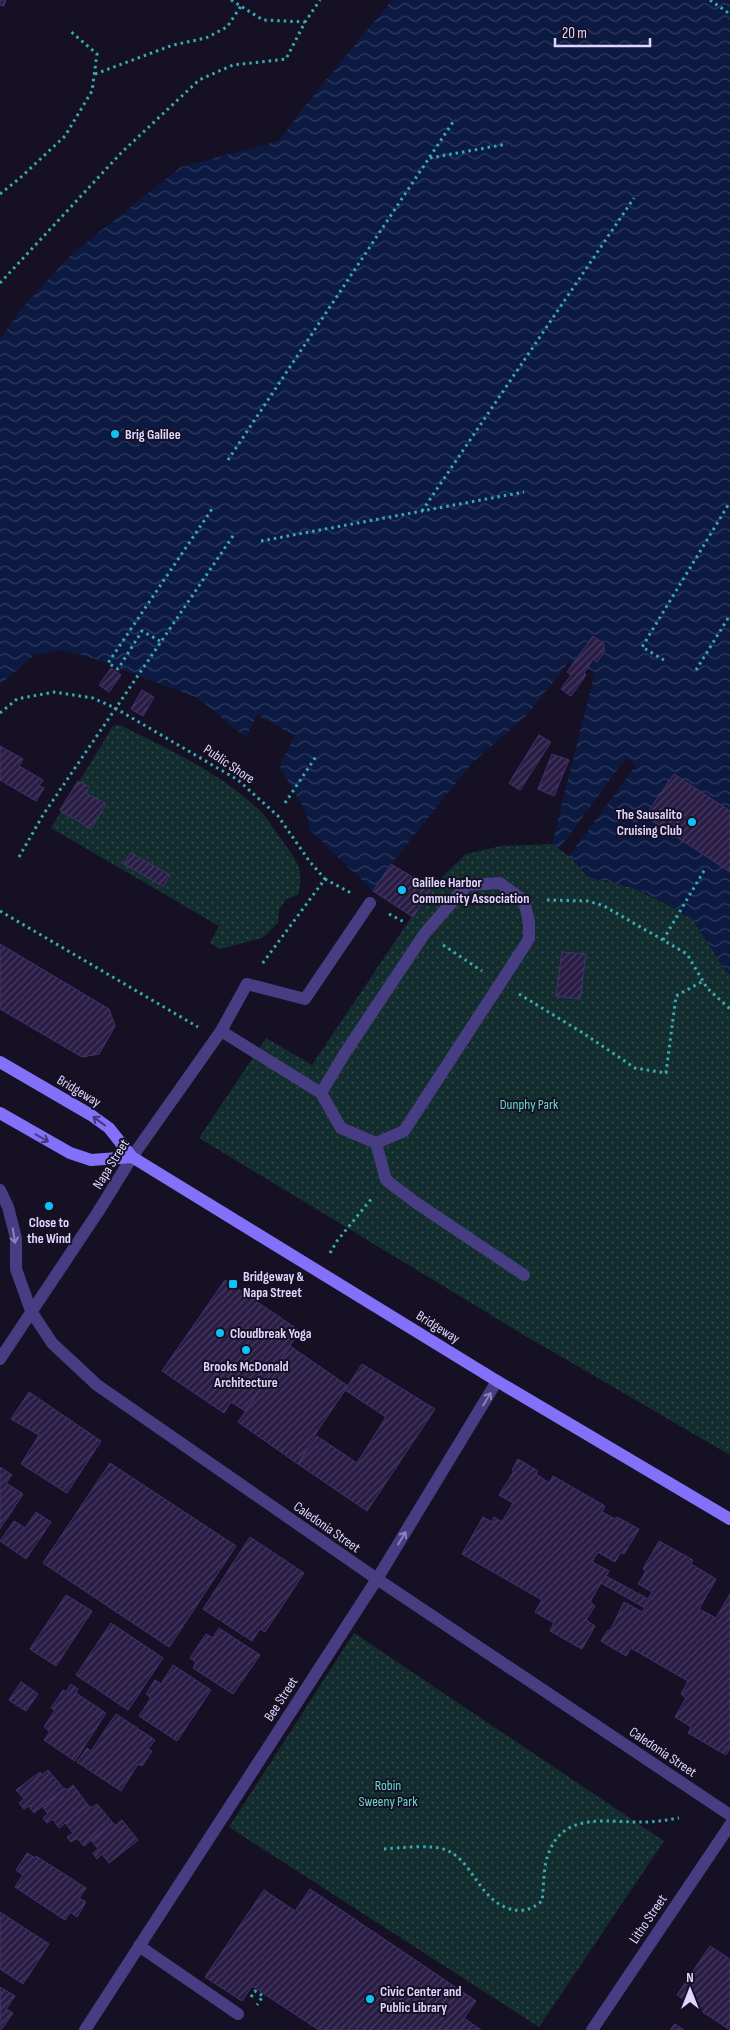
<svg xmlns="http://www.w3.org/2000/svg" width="730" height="2030" font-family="'Sofia Sans Condensed',sans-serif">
<defs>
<pattern id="park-dots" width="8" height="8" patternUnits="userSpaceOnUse" patternTransform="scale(1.25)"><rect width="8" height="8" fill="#132d2f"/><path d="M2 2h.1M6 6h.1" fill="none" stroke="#354b4e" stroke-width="1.8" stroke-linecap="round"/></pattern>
<pattern id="water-waves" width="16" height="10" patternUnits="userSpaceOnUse" patternTransform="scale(1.25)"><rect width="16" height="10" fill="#0c1a42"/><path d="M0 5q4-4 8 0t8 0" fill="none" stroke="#2f3b5e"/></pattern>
<pattern id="building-hatch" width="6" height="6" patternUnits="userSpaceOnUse" patternTransform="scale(1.25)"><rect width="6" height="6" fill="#2a1d45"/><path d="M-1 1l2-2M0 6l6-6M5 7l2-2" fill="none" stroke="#483d61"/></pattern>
</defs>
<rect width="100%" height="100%" fill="#161025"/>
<!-- park -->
<path fill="url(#park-dots)" d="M120,725C170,750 224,774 263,814C270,822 275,831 281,839C296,860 305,868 298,895L286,899L279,910L278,923L262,938L220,949L210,943L219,926L51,828L113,726Z
M552,844L569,856L588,877L633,888L668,905L693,920L726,971L730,974V1455L524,1335L199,1138L266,1038L312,1065L431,888L466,854L501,846Z
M354,1633L664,1841L539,2027L229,1827Z"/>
<!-- water -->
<path fill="url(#water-waves)" d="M392,0H730V974L726,971L693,920L668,904L633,888L588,877L569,856L552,844L595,672L569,662L526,716L472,763L391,864L373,891L310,830L306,812L279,765L198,698L89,657L61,650L34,655L0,685V340L21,309L73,253L181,167L279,141L307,103Z"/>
<!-- pier -->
<path fill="#161025" d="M257,715L295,736L278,768L245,739Z
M626,758L636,765L569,856L559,849Z"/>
<!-- building -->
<path fill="url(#building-hatch)" stroke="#443070" d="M0,0H6L4,6L0,5Z
M593,636L604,644V652L597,662L593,659L584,673L586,675L571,696L561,689L571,675L567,672Z
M111,668L121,675L109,692L99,685Z
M142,690L154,697L143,716L131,709Z
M539,735L551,742L520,790L509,783Z
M0,746L23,759L19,766L43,780L39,786L44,788L36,801L0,780Z
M552,754L569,760L554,796L538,789Z
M674,774L730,811V872L645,816Z
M78,781L89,787L86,793L106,804L91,829L60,810Z
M131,853L170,875L163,886L124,864Z
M391,864L431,888L413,917L373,891Z
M0,944L109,1009L115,1026L99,1054L82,1057L0,1009Z
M562,952L586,954L580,999L556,996Z
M225,1280L300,1331L245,1411L231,1402L224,1413L162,1371Z
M290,1346L348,1386L318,1430L298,1464L238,1422Z
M362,1364L435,1409L367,1511L298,1464L317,1436L357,1463L386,1417L345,1390Z
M29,1392L101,1441L67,1493L21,1464L39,1435L11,1419Z
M518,1459L538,1471L536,1474L549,1483L553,1476L605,1506L602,1512L615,1519L617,1517L639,1529L624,1554L621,1552L615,1562L598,1552L592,1562L609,1571L606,1576L648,1599L652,1592L638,1584L646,1571L643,1569L659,1541L693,1560L691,1564L716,1579L699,1609L716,1618L730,1594V1748L726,1755L688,1733L691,1727L675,1717L686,1698L681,1694L688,1681L631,1648L626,1656L601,1641L608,1630L610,1631L624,1602L642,1612L645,1608L601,1583L590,1602L595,1606L586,1620L595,1626L582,1649L550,1631L554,1623L535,1612L542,1600L462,1554L483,1517L492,1522L494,1517L502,1522L513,1503L499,1495L514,1471L512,1470Z
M110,1463L236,1546L169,1647L43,1563Z
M0,1467L12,1475L6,1483L23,1494L0,1529Z
M36,1512L51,1522L26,1559L0,1541L14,1521L25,1528Z
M250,1537L304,1573L265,1632L260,1629L252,1641L203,1609Z
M66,1595L92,1611L56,1666L30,1649Z
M111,1623L163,1658L128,1710L76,1675Z
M219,1628L260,1655L233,1694L193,1668L196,1662L190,1658L206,1634L213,1638Z
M173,1665L211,1690L177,1741L139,1716L151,1698L146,1694L155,1680L161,1684Z
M21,1682L38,1694L26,1711L9,1700Z
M71,1684L78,1689L76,1693L106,1713L75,1761L44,1740L50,1732L44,1727L55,1710L51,1708L63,1690L66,1692Z
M116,1714L155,1740L148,1749L152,1751L142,1766L138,1764L121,1791L77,1762L87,1748L91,1751Z
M48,1770L64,1789L34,1813L29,1806L24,1809L19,1803L24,1799L16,1790L40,1772L42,1775Z
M73,1785L88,1805L59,1828L53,1819L47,1823L43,1818L48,1814L42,1806L65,1788L67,1790Z
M97,1804L113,1823L84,1846L77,1838L71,1842L67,1837L73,1833L65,1823L88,1805L91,1808Z
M122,1820L138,1840L109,1863L102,1854L97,1859L93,1853L98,1849L91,1840L113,1823L115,1826Z
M27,1853L35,1858L36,1856L86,1888L79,1898L86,1902L77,1917L70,1912L65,1920L15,1887L23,1875L16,1870Z
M310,1889L476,2001L464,2018L481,2030H319L252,1986L242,2001L205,1977L264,1890L295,1911Z
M0,1912L49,1944L23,1984L0,1969Z
M710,1946L730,1959V2030L677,1995Z
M0,1987L15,1996L6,2009L13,2013L1,2030Z
M675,2024L684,2030H670Z"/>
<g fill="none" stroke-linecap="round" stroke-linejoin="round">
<!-- path -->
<path stroke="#35acb2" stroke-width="3" stroke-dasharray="2.5 4" stroke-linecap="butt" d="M231,0L263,20L305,22
M710,0L730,14
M95,74L173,45L206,38L227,27L241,6
M430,158L507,144
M0,194L20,178L65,136L92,91L97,54L69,30
M0,283L122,152L199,80L233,65L286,59L305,22L320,0
M228,460L455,119
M422,511L634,198
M261,541L524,492
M160,641L142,631L118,669L108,663L212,509
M664,660L642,647L730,502
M696,670L730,615
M0,713L17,699L54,692L93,698L115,708L238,780L278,816L310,862L325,879L262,964
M285,803L317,755
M19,857L43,815L235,533
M325,879L351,893
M547,900L588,901L604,906L663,940L687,954L707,988L730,1009
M0,911L198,1027
M389,914L406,923
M663,940L705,869
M443,945L482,971
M519,994L583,1033L635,1068L666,1073L676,996L703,981
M330,1253L337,1241L372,1198
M384,1849C399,1848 433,1844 446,1850C473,1861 477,1896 507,1908C521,1913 531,1910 542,1901C544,1886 543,1869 548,1855C563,1810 609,1823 644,1822C656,1822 667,1820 679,1818
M251,1997L255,1991L263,1996L257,2005"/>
<!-- service -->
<path stroke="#483d82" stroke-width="12" d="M500,883L524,901L529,922V939L404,1131L376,1143L341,1128L321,1093L345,1053L425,933L467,885Z
M247,984L305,999L370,903
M221,1031L321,1093
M376,1143L386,1180L415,1202L524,1275
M139,1946L238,2014"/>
<!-- minor -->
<path stroke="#483d82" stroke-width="12" d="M0,1190L8,1207L16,1238V1269L31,1311L52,1343L97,1385L377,1579L730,1815
M0,1359L98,1212L132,1157L221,1031L247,984
M85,2030L377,1579L497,1381
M592,2030L730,1825"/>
<!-- secondary -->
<path stroke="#8471f9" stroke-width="12" d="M0,1062L91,1115L109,1128L132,1157L497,1381L730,1519
M0,1113L70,1153L91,1160L132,1157"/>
</g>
<!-- one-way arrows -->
<defs><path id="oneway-shaft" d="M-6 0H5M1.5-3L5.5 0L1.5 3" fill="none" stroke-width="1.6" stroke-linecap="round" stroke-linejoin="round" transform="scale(1.25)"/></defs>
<g stroke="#42377a">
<use href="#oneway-shaft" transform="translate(99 1121) rotate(-144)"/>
<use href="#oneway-shaft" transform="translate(42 1138) rotate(30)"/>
</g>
<g stroke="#8c82b9">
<use href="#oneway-shaft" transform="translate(14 1236) rotate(81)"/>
<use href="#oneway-shaft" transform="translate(487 1399) rotate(-59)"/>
<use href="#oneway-shaft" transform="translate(402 1538) rotate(-59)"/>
</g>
<!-- markers -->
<g fill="#0bc3f4" stroke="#161025" stroke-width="2">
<circle cx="115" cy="434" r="5"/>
<circle cx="692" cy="822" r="5"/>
<circle cx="402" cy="890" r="5"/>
<circle cx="49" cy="1206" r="5"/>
<rect x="228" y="1279" width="10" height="10" rx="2.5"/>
<circle cx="220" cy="1333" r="5"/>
<circle cx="246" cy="1350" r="5"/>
<circle cx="370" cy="1999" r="5"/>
</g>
<g text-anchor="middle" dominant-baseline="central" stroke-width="4" stroke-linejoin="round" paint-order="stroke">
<!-- poi labels -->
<g font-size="14" font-weight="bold" fill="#dfd6fd" stroke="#161025" text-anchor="start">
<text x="125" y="434">Brig Galilee</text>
<text x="682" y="814" text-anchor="end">The Sausalito<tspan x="682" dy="16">Cruising Club</tspan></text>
<text x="412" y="882">Galilee Harbor<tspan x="412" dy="16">Community Association</tspan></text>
<text x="49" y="1222" text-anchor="middle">Close to<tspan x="49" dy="16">the Wind</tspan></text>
<text x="243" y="1276">Bridgeway &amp;<tspan x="243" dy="16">Napa Street</tspan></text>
<text x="230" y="1333">Cloudbreak Yoga</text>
<text x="246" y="1366" text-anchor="middle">Brooks McDonald<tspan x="246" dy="16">Architecture</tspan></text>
<text x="380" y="1991">Civic Center and<tspan x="380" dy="16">Public Library</tspan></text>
</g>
<!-- street labels -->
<g font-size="14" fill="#dfd6fd" stroke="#161025">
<text transform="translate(229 764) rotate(34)">Public Shore</text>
<text transform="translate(79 1091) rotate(31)">Bridgeway</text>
<text transform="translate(111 1164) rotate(-58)">Napa Street</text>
<text transform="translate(438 1327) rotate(32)">Bridgeway</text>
<text transform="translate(327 1527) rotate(35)">Caledonia Street</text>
<text transform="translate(281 1699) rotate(-57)">Bee Street</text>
<text transform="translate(663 1752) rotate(34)">Caledonia Street</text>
<text transform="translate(648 1919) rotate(-56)">Litho Street</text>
</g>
<!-- park labels -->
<g font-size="14" fill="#64dbca" stroke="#161025">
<text x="529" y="1104">Dunphy Park</text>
<text x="388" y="1785">Robin<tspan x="388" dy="16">Sweeny Park</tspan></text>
</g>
</g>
<!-- north arrow -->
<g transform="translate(690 1990)" stroke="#161025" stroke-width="4" paint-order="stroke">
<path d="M0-4L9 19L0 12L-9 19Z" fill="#dfd6fd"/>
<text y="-8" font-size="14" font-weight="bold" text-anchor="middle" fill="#dfd6fd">N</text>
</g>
<!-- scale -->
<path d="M555 38v8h95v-8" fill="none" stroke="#dfd6fd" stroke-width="2.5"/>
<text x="562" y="38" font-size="15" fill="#dfd6fd" stroke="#161025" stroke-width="4" paint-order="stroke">20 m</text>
</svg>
